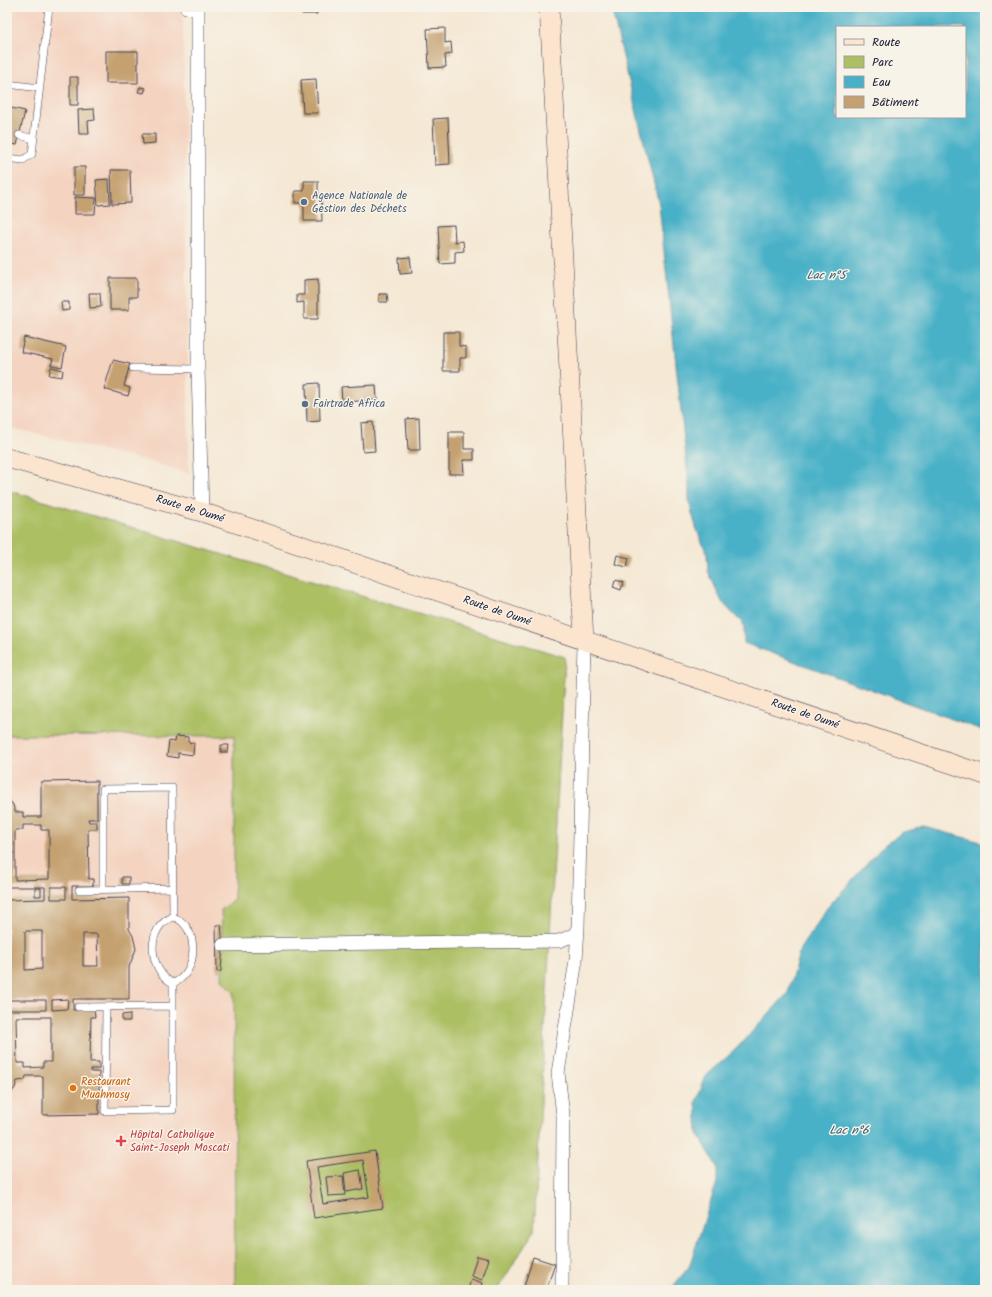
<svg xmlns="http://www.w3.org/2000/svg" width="992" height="1297" font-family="Kalam,sans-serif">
<rect width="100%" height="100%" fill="#f7f3e8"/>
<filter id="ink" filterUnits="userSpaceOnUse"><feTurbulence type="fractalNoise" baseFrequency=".025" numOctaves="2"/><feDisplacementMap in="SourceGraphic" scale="8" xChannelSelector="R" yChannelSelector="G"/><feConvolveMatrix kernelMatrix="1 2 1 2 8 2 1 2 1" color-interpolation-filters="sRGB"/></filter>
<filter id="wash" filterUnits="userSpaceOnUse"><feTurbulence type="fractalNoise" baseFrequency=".012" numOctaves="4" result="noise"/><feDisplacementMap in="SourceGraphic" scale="16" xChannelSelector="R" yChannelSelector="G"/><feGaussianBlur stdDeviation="0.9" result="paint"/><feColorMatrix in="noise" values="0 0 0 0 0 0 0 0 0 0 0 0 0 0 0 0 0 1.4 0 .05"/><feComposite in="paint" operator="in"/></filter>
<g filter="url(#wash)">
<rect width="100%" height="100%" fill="#f5e8d4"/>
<!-- built -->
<path fill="#f4d3c0" d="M7,7L183,8L189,473L131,457L7,427Z
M7,735L234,736V900L223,945L221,971L222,980L234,992L235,1290H7Z"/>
<!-- green -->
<path fill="#acbf63" stroke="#67704f" d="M7,490L565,657L534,1231L497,1290H235L234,992L222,980L223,945L221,910L234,900V736L7,735Z"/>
<!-- water -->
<path fill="#48b1c7" stroke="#356a81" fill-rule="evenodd" d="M611,7H985V731L744,643V625L722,602L708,571L707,554L696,527L689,502V486L659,204ZM837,27H965V117H837Z
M924,827L985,843V1290H670L689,1267L717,1182V1167L698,1133L696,1102L706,1076L737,1048L788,993L800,949L827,908L884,845L903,832Z"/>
<g id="blocks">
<!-- building -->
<path fill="#c5a171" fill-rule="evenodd" d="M302,7H317V14H302Z
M445,28V43L451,42L452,54L445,55L446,67L429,68L427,29Z
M106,51H138V83H106Z
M70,77H78V105H70Z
M316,79L318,113H303L301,80Z
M140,87L146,88L144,93L138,92Z
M7,107L25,111L17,145L7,143Z
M94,109L95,120L88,121L89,134H79L78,110Z
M448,118L450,164L435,165L433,119Z
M142,134H155V143L143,144Z
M74,167H85V195H74Z
M111,170H130L131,203L112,204Z
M109,179L110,204L98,205L96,180Z
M304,181H318V194H321L322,221H304V203H295V191H304Z
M75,197L96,198L95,214H75Z
M454,225L455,242L463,241L464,251L455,252V263L440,264L438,226Z
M410,257L412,273L400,274L399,258Z
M110,278H137V297H129V310H110Z
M318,279V319H304V302L297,303V295H304V280Z
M89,293H100L101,307L90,308Z
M379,294H387L388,302H379Z
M61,302H69V310L62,311Z
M443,332H459V346L466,347V358H460V371H443Z
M24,337L66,347L62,367L51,365L53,359L21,352Z
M113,360L130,364L124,386L130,388L128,396L104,389Z
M51,367L63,370L62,377L49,375Z
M319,383L320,421L307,422L306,384Z
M376,385L377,400L342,402L341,387Z
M419,418L420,450H408L406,419Z
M373,422L375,451L363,452L361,423Z
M449,432H464V449H474V460H463L464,474H449Z
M617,555L629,558L627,567L615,564Z
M615,580L623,582L621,590L613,587Z
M176,736L188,737V742L194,743L193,755L178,753V758L167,756L169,741L175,742Z
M221,745H229L228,752H221Z
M97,781V819H88L89,822H97V829H88L89,879H93V886H72V899L129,898V929L133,936L136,949L129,967V999H73V1010L94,1009L95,1017H91L90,1062H99V1069H91V1072H99V1114L43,1115V1076H26L25,1080L17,1081L15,1088L7,1097V1010H46V1000H7V900L45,899V887H7V797L13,805L15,812H23V817H41V782ZM23,825H41V830H49V879L15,880V830H23ZM51,887H66V899H51ZM25,931H42V969L25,970ZM83,934H97L98,966H83ZM68,999L67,1009L52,1010V1000ZM16,1017H51V1062H43V1067L25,1068V1063H17Z
M122,877H129V884H122Z
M35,888H41V896H35Z
M216,925H221L223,945L221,971L217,972Z
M130,1014V1021H122V1015Z
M375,1151L383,1208L314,1218L306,1161ZM363,1160L369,1197L323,1204L317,1167Z
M360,1170L363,1189L346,1192L344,1173Z
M343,1176L345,1195L328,1196L326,1177Z
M477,1256L489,1259L482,1280L471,1276Z
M533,1257L555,1264L546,1290H523Z
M471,1279L483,1283L481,1290H468Z"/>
</g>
</g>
<g filter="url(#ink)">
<use href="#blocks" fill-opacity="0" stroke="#424052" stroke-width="1"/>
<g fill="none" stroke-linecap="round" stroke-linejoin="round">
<defs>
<path id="lane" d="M7,84L40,88
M19,135L34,139
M7,158L23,160L32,154L49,7
M133,368L198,369
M103,889V789L172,788L173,917
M79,890L173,888
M173,917C200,925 199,974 173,983C149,972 144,927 173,917Z
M78,1007L173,1006
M106,1007L105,1111L173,1110V983"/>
<path id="street" d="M186,7L198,10
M198,7V369L202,512
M223,945L559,941L574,935L578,928L584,640
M562,1290L563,1115L558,1073L576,960L578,928"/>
<path id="secondary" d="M549,7L584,640
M7,458L202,512L985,775"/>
</defs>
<!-- lane casing -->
<use href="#lane" stroke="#424052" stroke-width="8"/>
<!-- street casing -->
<use href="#street" stroke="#424052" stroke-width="14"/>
<!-- secondary casing -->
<use href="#secondary" stroke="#424052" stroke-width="20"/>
<!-- lane -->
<use href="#lane" stroke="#fff" stroke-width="7"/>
<!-- street -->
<use href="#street" stroke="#fff" stroke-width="13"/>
<!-- secondary -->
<use href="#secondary" stroke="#fce5cf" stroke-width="19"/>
</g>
</g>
<!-- markers -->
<g fill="#5c6f8a" stroke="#f7f3e8" stroke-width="1.5">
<circle cx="304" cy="202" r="4"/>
<circle cx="305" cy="404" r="4"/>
</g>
<circle fill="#e8710a" stroke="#f7f3e8" stroke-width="1.5" cx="73" cy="1088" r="4"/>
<path fill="#e0444e" stroke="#f7f3e8" stroke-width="1.5" d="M119 1135h4v4h4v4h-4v4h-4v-4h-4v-4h4z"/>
<g text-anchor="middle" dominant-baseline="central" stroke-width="3" stroke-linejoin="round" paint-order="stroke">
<!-- service labels -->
<g font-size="11" fill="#4e5e75" stroke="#f7f3e8" text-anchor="start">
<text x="312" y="196">Agence Nationale de<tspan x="312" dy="13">Gestion des Déchets</tspan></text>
<text x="313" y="404">Fairtrade Africa</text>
</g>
<!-- street labels -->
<g font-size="11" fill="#22223b" stroke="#f7f3e8">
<text transform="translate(190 509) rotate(17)">Route de Oumé</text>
<text transform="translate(497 611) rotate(19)">Route de Oumé</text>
<text transform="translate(805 714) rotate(19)">Route de Oumé</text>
</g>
<!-- food labels -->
<g font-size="11" fill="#c56008" stroke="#f7f3e8" text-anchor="start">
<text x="81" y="1082">Restaurant<tspan x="81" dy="13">Muahmosy</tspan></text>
</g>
<!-- health labels -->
<g font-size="11" fill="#be3a42" stroke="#f7f3e8" text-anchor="start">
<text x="130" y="1135">Hôpital Catholique<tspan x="130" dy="13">Saint-Joseph Moscati</tspan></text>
</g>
<!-- water labels -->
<g font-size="12" font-style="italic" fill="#315b73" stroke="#f7f3e8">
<text x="826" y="275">Lac n°5</text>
<text x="849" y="1130">Lac n°6</text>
</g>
</g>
<!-- margin -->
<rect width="992" height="1297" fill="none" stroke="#f7f3e8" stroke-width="24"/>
<!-- legend -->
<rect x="836" y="26" width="130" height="92" fill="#f7f3e8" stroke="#a29fa3"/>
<rect x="844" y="39" width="20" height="6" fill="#fce5cf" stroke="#a29fa3"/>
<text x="872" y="46" font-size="12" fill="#22223b">Route</text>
<rect x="844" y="56" width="20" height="12" fill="#acbf63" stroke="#a29fa3"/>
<text x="872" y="66" font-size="12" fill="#22223b">Parc</text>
<rect x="844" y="76" width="20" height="12" fill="#48b1c7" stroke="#a29fa3"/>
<text x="872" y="86" font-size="12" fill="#22223b">Eau</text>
<rect x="844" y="96" width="20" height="12" fill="#c5a171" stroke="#a29fa3"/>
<text x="872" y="106" font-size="12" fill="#22223b">Bâtiment</text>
</svg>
